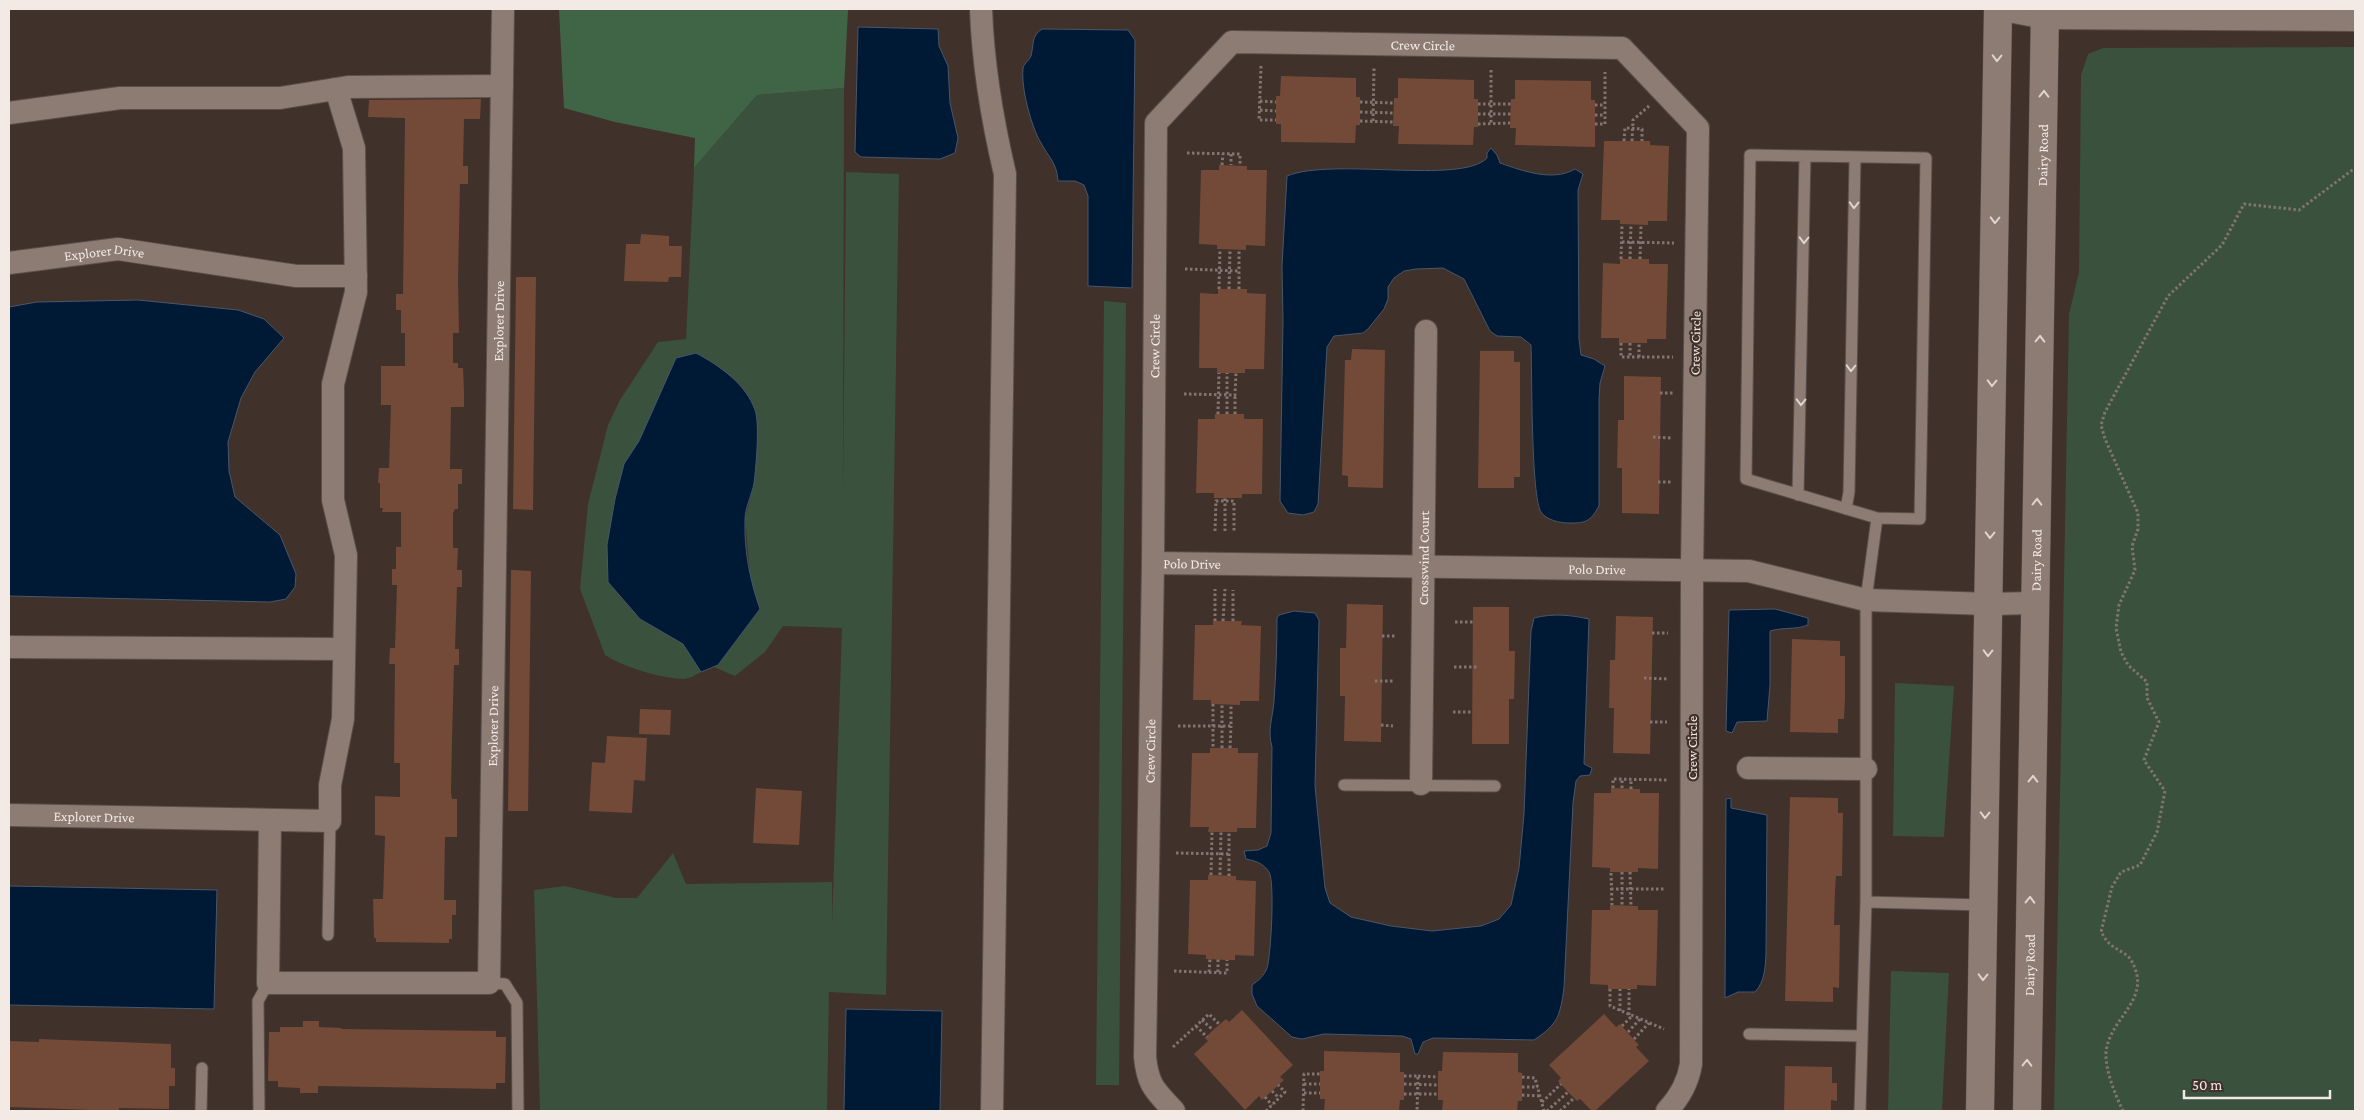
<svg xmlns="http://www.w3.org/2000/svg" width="2364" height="1120" font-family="'Crimson Pro',serif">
<rect width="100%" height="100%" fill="#40312b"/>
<!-- green -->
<path fill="#39513d" d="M2355,47V1111H2054L2069,314L2079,272L2081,75L2088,54L2103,48Z
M844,88L843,497L846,172L899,174L886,995L829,992L827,1111H540L534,890L565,886L616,898H637L673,853L686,884L832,882V923L842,628L783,626L765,652L735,676L714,667L718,665L760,609L751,584L745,518L754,485L756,461V411L676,359L639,441L624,464L615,499L607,546L608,582L640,619L684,644L701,672C696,675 689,679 683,679C661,678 623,667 605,655L580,589L588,504L608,425L620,400L658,342L686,339L694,168L757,95Z
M1104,301L1126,303L1119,1085H1096Z
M1895,683L1954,686L1944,837L1893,836Z
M1891,971L1949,973L1942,1111H1888Z"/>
<!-- forest -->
<path fill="#406546" d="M559,9L848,10L844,88L757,95L694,168L695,138L615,122L564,108Z"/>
<!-- water -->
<path fill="#001935" stroke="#49576a" d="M858,27L938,29L939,46L948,66L950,103L958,138L955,153L940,159L861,157L855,152Z
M1042,29L1128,30L1135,40L1132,288L1088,286V196L1084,185L1075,181H1058C1057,163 1049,158 1041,143C1031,126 1021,88 1023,69C1023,64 1029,61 1031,56C1034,45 1031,36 1042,29Z
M1491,148L1497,155L1500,163C1523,171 1553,182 1575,169L1583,174L1578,190L1579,339L1581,355L1594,359L1605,366L1600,383L1599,400V506C1590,522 1586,523 1569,523C1560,523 1546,520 1541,512C1531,497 1532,372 1531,345L1521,337L1497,336L1490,331L1464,279L1443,268L1416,269L1404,271L1394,278L1388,287V299L1384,309L1368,329L1363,333L1334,336L1327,347L1318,504L1314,512L1303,515L1288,513L1280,501L1283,321L1282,266L1287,176C1333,157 1461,185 1487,158V153Z
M138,300L238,310L264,319L284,338L255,372L241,398L228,442L229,471L235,497L280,535L296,574L295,587L286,599L270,602L9,596V307L37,302Z
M696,353C720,366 746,384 755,410C760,423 756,468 754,483C752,495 745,507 745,520C744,550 750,581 760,609L718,665L701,672L683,644L640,619L608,582L607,545L615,499L624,464L639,441L676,358Z
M1775,609L1808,618V625C1795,630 1783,627 1770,631V685L1767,721L1737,722L1732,733L1726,731L1729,610Z
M1294,611L1315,613L1319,620L1315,786L1325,888L1330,903L1351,917L1391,926L1432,931L1481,926L1499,919L1511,905L1519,868L1524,814L1531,631L1534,618C1554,613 1570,615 1589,619L1584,764L1592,768L1590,775L1580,776L1576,781L1573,803L1564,988C1560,1016 1558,1024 1534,1040L1433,1038L1423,1042L1418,1054H1415L1411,1039L1402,1036L1324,1034L1302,1039L1292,1037L1257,1006L1252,994V985C1259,980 1264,976 1267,968C1271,956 1275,881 1269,872C1263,863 1256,861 1246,859L1244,851L1258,850L1267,846L1271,833L1272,747C1267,730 1273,717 1274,701C1276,673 1277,645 1277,618L1279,615Z
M1731,798V808L1767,815L1766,954C1765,968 1765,981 1755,992H1738L1725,998L1726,799Z
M9,886L217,890L214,1009L9,1005Z
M846,1009L942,1011L940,1111H844Z"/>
<!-- building -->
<path fill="#734938" d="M1281,76L1356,78V97H1360V125H1356L1355,143L1281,142V124H1276V96H1280Z
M1398,78L1474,80V99H1478V127H1474L1473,145L1398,144L1399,126H1393L1394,98H1398Z
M1515,80L1591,81V100H1595V147L1515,145L1516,128H1510L1511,99H1515Z
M481,99L480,119H464L463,166H468V184H460L458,280L459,333H453V363H458V368H463L464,391V407H451L450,469H462V484H458V509H455L453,513V548H458L457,570H462V587H457L455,649H459V665H454L452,740L451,793L452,799H457V837H445L444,900H456V915H452V939H449V943L376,942V938H374L373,899H383L385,836L375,835V796L400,797V763H394L395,664H389L390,648H395L397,585H392V569H396V547H401V512H382L383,508H380V483H378L379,468H389L391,405H381V366H405V333H401V310H396V294H403L405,118L368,117L369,100Z
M1604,141H1650V145L1669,146L1667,221H1648V225L1620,224V220H1601Z
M1219,165L1247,166V170H1267L1265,246L1246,245V250L1217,249V245L1199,244L1201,170H1219Z
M641,234L669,236V246H682L681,277H669L668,282L624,281L626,244H640Z
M1620,259H1649V264H1668L1666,339H1647V343H1619V338H1601L1603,263L1620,264Z
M516,277H536L533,510L513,509Z
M1218,289H1247V293L1266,294L1264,369H1245V373H1217V368H1199L1200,293L1218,294Z
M1352,349L1385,350L1383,488L1348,487V476L1342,475L1345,360H1351Z
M1480,351H1514V362H1520V477H1514V488H1478Z
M1624,376L1661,377L1659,514L1622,513V468H1617L1618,420H1624Z
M1215,414H1244V419H1263L1262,494H1242V498H1214V493H1196L1198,419H1215Z
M511,570L531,571L528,811H508Z
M1347,604L1383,605L1381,742L1344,741L1345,696H1340V648H1346Z
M1473,607H1509V651H1515L1514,699H1509V744H1472Z
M1616,616L1653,617L1650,754L1613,753L1614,708H1609L1610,660H1615Z
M1213,621H1242L1241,625L1261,626L1259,701H1240V705L1211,704V700H1193L1195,625H1213Z
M1792,639L1840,641V656H1845V699L1844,719H1838V733L1790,732Z
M640,709L671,710L670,735L639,734Z
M607,736L647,738L645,781L634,780L632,813L589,811L592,762L605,763Z
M1210,748H1238V753H1258L1256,828H1237V832H1208L1209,827H1190L1192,753H1210Z
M756,788L802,791L799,845L753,843Z
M1611,788L1640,789V793H1659L1658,869L1638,868V872H1610V868L1592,867L1594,793H1611Z
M1790,797L1838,798V813H1843L1842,876H1836L1835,891L1834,925H1840L1839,988L1833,987V1002L1785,1001Z
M1208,875L1236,876V880L1256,881L1254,956L1235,955V960H1227L1206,959V955L1188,954L1190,880H1208Z
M1610,905L1638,906V910H1658L1656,986L1637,985V989H1608V985L1590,984L1592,910H1610Z
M1242,1010L1293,1065L1280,1077L1284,1080L1262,1100L1259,1096L1245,1110L1194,1054L1208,1041L1205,1038L1213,1030L1226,1019L1229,1022Z
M1604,1014L1616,1027L1620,1024L1639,1045L1636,1047L1649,1061L1595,1111H1592L1580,1099L1577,1101L1568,1092L1558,1081L1561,1078L1549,1065Z
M303,1021H319V1027L341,1028V1029L496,1031V1037H506L505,1083H496V1089L318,1086V1093H300V1088L278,1087V1081H268L269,1032H280V1027H303Z
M39,1039L171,1044V1068H175V1086H169V1109L119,1108V1111L9,1107V1041L39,1042Z
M1324,1051L1400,1053V1072H1404V1100H1400L1399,1111H1324L1325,1099H1320V1071H1324Z
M1443,1052L1518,1053V1072L1522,1073V1101H1518L1517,1111H1442L1443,1100H1438V1071H1442Z
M1785,1066L1832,1067V1083H1837V1101L1831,1100V1111H1784Z"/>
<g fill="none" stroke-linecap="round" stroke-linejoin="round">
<defs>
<path id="service" d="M1750,155L1926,158L1920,519L1877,518L1746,479Z
M1798,495L1805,156
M1846,509L1849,492L1855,157
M1877,518L1866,600V902L1984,905
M1344,785L1495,786
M328,935L330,821
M489,983L505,984L517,1003L518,1111
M1749,1034L1862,1036
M201,1111L202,1068
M259,1111L258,1001L268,983
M1860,1111L1866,902"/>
<g id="minor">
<path d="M981,9C983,65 992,119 1005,174L992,1111"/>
<path d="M1998,9L2046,18L2355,20"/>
<path d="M9,113L120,98H280L348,87L502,86"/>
<path id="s1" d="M9,263L118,249L296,276H356"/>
<path id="s2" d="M1153,563L1749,571L1866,600L1989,604L2036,603"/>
<path d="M9,647L344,649"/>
<path d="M1748,768L1866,769"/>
<path id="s3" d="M1421,784L1426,331"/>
<path id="s4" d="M9,815L330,821V785L343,719L346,555L333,500V384L356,292L354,148L336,89"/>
<path id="s5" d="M270,821L268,983H489L503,9"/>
<path id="s6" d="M1174,1111C1155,1090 1148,1086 1145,1057L1153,563L1156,123L1232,42L1622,48L1698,128L1692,570L1691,1064C1688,1083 1680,1097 1667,1111"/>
</g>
<g id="tertiary">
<path d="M1980,1111L1998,9"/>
<path id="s7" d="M2027,1111L2045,9"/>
</g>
</defs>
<!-- service casing -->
<use href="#service" stroke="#5b4f4a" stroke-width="13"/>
<!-- minor casing -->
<use href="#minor" stroke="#5b4f4a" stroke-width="24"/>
<!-- tertiary casing -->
<use href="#tertiary" stroke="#5b4f4a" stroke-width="29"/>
<!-- path -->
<path stroke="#827570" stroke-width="3" stroke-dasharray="2.5 2.5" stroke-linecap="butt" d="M1261,66L1259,120H1276
M1491,70V123
M1260,101L1276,102
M1360,102L1394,103
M1478,104H1511
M1595,105H1605
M1260,110L1276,111
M1360,112L1394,113
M1478,114H1511
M1595,115H1605
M1360,121L1393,122
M1373,121L1374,68
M1478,124L1510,123
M1595,124H1605V72
M1624,141L1625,128L1642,129V141
M1632,141L1633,120L1649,106
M1187,153L1240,154V166
M1231,154V165
M1222,165L1223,154
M1622,242L1674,243
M1621,259L1622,224
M1630,259L1631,224
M1640,259L1641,225
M1185,269L1239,271
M1219,289L1220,249
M1229,289L1230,249
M1239,289V250
M1621,343V357H1673
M1630,343V357
M1639,357V343
M1660,393H1673
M1184,394L1235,395L1236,373
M1218,414L1219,373
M1227,414V373
M1235,414V395
M1653,437L1672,438
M1658,482H1672
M1215,531L1216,501H1234V531
M1225,531V498
M1215,621V589
M1223,621L1225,589
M1233,621V590
M1455,622H1473
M1652,633H1668
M1382,636H1395
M1454,667H1479
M1644,678L1668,679
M1375,681H1394
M1213,704V748
M1453,712H1473
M1650,722H1667
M1381,725L1393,726
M1178,726H1231V705
M1222,748V704
M1230,748L1231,726
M1613,788V779L1667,780
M1622,788V779
M1631,789V779
M1176,853L1229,854
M1622,872V905
M1630,872L1631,906
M1611,873L1612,905
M1211,875L1212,832
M1220,875L1221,832
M1229,876V832
M1611,889H1665
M1174,971L1227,973V960
M1209,972L1210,959
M1218,972V959
M1610,989V1006L1664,1029
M1620,1011V989
M1629,1015V989
M1202,1020L1213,1030
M1196,1026L1207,1037
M1622,1026L1632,1016
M1628,1032L1640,1019
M1634,1039L1649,1023
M1173,1047L1209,1014L1220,1025
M1404,1076H1418L1417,1111
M1418,1076L1438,1077
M1522,1077L1535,1078L1544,1111
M1304,1084H1320
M1404,1084L1438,1085
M1522,1087H1538
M1272,1091L1279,1098
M1304,1093H1320
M1404,1094H1438
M1522,1095L1540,1096
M1265,1097L1272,1105
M1542,1102L1561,1084
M1266,1111L1285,1092L1278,1085
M1303,1111L1304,1074H1320
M1547,1111L1568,1092
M1560,1111L1574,1098
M2123,1111C2115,1094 2105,1070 2106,1052C2110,1016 2154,1000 2131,960C2127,953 2116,950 2110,944C2106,941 2104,936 2101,932L2112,887L2121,872L2140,865L2157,832L2165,791L2144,760L2159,722L2147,698V682L2128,665L2121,652L2116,628L2119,605L2135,570L2132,546L2138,529V513L2105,439L2101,425L2105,412L2168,296L2222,245L2244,204L2299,210L2355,168"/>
<!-- service -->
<use href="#service" stroke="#8d7c74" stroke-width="11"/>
<!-- minor -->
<use href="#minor" stroke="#8d7c74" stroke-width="22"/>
<!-- tertiary -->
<use href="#tertiary" stroke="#8d7c74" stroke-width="28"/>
</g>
<!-- one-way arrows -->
<defs><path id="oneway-chevron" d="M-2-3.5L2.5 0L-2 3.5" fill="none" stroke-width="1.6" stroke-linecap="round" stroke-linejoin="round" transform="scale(1.25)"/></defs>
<g stroke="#dfd3ce">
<use href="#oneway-chevron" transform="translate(1997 58) rotate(91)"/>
<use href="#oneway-chevron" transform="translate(2044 94) rotate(-89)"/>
<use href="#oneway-chevron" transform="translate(1854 205) rotate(91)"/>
<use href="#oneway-chevron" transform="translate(1995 220) rotate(91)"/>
<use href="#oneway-chevron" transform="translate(1804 240) rotate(91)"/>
<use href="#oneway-chevron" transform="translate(2040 339) rotate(-89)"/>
<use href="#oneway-chevron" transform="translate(1851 368) rotate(91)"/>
<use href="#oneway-chevron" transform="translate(1992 383) rotate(91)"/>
<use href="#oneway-chevron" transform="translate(1801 402) rotate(91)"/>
<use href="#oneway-chevron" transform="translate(2037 502) rotate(-89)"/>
<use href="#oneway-chevron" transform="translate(1990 535) rotate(91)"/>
<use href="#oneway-chevron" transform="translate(1988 653) rotate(91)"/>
<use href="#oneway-chevron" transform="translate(2033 779) rotate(-89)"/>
<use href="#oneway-chevron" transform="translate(1985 815) rotate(91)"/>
<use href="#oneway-chevron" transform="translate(2030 900) rotate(-89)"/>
<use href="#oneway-chevron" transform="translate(1983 977) rotate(91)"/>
<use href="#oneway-chevron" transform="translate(2027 1063) rotate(-89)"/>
</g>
<g text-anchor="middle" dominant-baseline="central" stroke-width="4.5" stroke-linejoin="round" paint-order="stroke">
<!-- street labels -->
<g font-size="14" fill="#f3e9e5" stroke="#40312b">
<text stroke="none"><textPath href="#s6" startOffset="1299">Crew Circle</textPath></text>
<text stroke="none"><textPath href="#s7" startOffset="956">Dairy Road</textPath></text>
<text stroke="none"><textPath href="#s1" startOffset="96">Explorer Drive</textPath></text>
<text stroke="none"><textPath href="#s5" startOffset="1045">Explorer Drive</textPath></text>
<text transform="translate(1695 343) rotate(-89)">Crew Circle</text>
<text stroke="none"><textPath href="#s6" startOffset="774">Crew Circle</textPath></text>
<text stroke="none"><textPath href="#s3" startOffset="226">Crosswind Court</textPath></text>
<text stroke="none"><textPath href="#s7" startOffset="551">Dairy Road</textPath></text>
<text stroke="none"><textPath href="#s2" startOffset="39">Polo Drive</textPath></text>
<text stroke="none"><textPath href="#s2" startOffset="444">Polo Drive</textPath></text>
<text stroke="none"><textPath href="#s5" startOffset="640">Explorer Drive</textPath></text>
<text transform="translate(1692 748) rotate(-90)">Crew Circle</text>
<text stroke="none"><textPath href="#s6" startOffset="369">Crew Circle</textPath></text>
<text stroke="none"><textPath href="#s4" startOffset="85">Explorer Drive</textPath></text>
<text stroke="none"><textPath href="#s7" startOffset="146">Dairy Road</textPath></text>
</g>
</g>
<!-- border -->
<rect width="2364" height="1120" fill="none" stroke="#f3e9e5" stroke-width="20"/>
<!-- scale -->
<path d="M2184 1090v8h146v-8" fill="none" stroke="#f3e9e5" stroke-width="2.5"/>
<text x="2192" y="1090" font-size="15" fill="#f3e9e5" stroke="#40312b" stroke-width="4" paint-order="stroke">50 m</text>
</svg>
